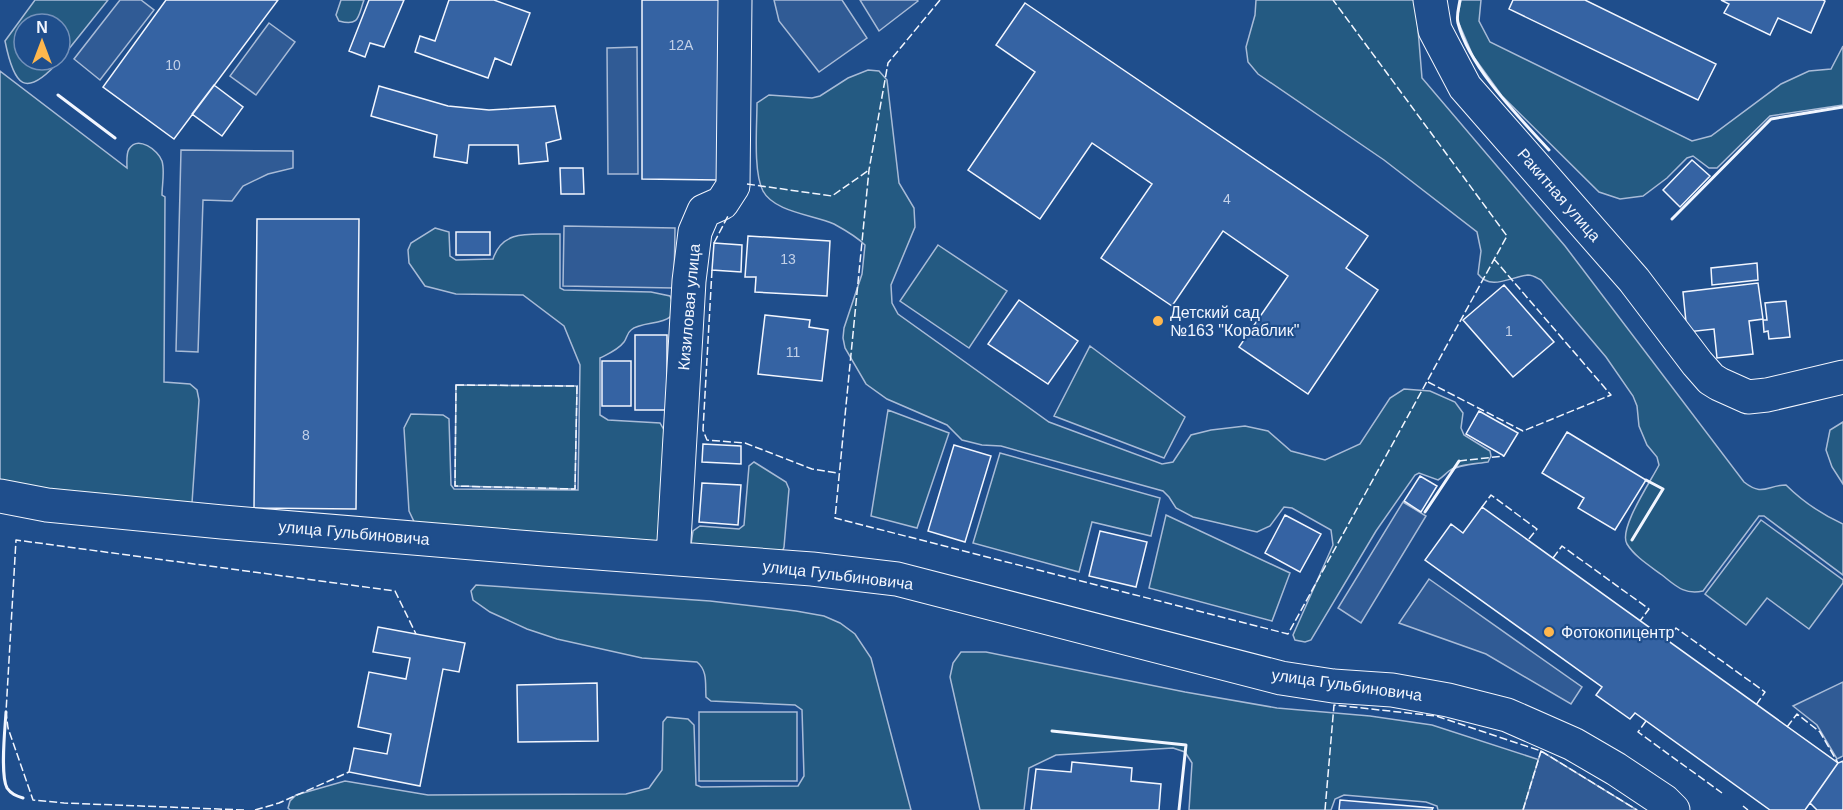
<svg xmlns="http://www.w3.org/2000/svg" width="1843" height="810" font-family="Arial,sans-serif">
<rect width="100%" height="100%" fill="#1f4e8c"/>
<!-- green -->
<path fill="#245a82" stroke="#a8bbd7" stroke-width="1.5" d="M35,0H108L60,60V24H24V60H60C25,100 14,86 5,41Z
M341,0H364C358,16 360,27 339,21L336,15Z
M1256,0H1420L1417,17L1422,78L1565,246L1744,482C1763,497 1767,485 1786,485C1803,502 1821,514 1843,524V575L1764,516H1759L1703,591C1684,595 1676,586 1662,575C1650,566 1635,557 1627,544C1618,529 1651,481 1659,465L1657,457L1647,445L1639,426L1637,406L1633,396L1606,357L1541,280C1537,278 1533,275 1528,275C1510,277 1491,291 1478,274L1481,251L1477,232L1384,160L1258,74L1248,62L1246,47L1255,15Z
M1461,0H1481L1479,21L1490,42L1692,141L1711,136L1781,84L1809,71L1831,69L1843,46V105L1770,116L1717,168H1709L1693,156L1687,158L1667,178L1643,196L1620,199L1599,192L1502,96L1473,56L1457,19Z
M868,70L879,71L887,80L899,183L914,208L915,227L891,285L892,303L898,314L1049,422L1162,464L1173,462L1191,435L1211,430L1245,426L1268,431L1291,451L1325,460L1360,444L1390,398L1404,389L1430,391L1455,402L1463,413L1461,428L1464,435L1490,451L1491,456L1488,462C1476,464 1459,464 1449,471C1445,474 1443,477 1438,480L1419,473L1415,475L1376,531L1311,640L1305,642L1295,640L1293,635L1333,545L1331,530L1292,508L1284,507L1270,526L1257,532L1193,517L1176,508L1169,497L1163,491L1001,446L982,445L962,440L947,425L887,399L866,384L845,348L843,338L844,328L862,274L865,245C856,236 845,230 834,224C814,215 774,212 763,191C753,172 757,126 757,103L769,95L812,98L820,96L848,78Z
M0,71L127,168C127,163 126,154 129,149C138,135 158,150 162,161C165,171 162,185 162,195L165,197L164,382L190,384L197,390L199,400L192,503L0,489Z
M435,228L449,232L450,256L456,260L493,259C503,228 532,235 560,234V288L564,290L651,292L670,296C685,330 645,318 631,330C627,333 627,338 624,342C618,350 608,354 600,358V415L608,420L660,423L664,430L659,546L419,532L409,511L404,428L411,414L443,415L449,419L451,485L454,489L578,490L580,365L564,326L523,295L456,294L425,286L409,263L408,250L411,243Z
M938,245L1007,291L969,348L900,301Z
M1090,346L1185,417L1164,458L1054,416Z
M456,385L577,386L575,489L455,486Z
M888,410L949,433L917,528L871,516Z
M1843,422V484L1832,467L1826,450L1830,430Z
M1000,453L1160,498L1151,536L1092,522L1079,572L973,543Z
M754,462L786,482L789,489L784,547L780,558L690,551L693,531L700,526L739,529L744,525L749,466Z
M1166,515L1290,573L1272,621L1149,588Z
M1761,520L1843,580V583L1809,629L1767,598L1746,625L1705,594Z
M476,585L710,601L796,611L824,616L840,623L855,634L871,658L911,810H290L288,808L290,801L296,795L345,781L428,795L626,794L649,788L662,770L663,722L667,717L688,719L694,725L696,785L701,787L798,786L804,776L802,710L795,705L711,701L706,697C705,684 708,671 697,662L642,658L557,639L527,629L490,612L473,600L471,591Z
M961,652H986L1185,692L1277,708L1370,716L1432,725L1546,762L1558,810H1438L1437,806L1426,802L1344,795L1335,799L1331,810H1189L1192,763L1185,752L1173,748L1056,755L1029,768L1024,810H980L950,677L953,663Z
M699,712H797V781H699Z"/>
<!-- parking -->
<path fill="#305b95" stroke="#a8bbd7" stroke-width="1.5" d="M120,0H141L154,10L100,80L74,59Z
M774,0H842L867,38L819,72L779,21Z
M860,0H917L918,1L879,31Z
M269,23L295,42L256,95L230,76Z
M637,47L638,174H608L607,48Z
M181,150L293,151V168L268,174L243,186L232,201L203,200L198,352L176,351Z
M564,226L675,228L674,288L563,286Z
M1403,502L1426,516L1361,623L1338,608Z
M1429,579L1582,687L1571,704L1486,654L1399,623Z
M1843,682V756L1837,759L1817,725L1793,706Z
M1541,751L1637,810H1523Z"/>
<!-- building -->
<path fill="#3563a3" stroke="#f2f6ff" stroke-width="1.5" d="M166,0H278L174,139L103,87Z
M369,0H404L384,47L370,43L365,57L349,51Z
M449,0H494L530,13L511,65L495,58L488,78L415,52L420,36L435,41Z
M642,0H720V180L642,179Z
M1513,0H1585L1716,64L1698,100L1509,9Z
M1721,0H1823L1825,1L1811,33L1778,18L1770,35L1724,13L1729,4Z
M1025,3L1368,236L1346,268L1378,290L1308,394L1239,347L1288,276L1223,231L1172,306L1101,258L1152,184L1092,143L1040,219L968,170L1035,72L996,45Z
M214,85L243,107L222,136L192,114Z
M379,86L448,106L489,110L555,106L561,139L546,143L548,161L519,164L518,145H469L467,163L434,157L437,135L371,116Z
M1692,160L1710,176L1680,207L1663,190Z
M560,168H583L584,194H561Z
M257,219H359L356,509L254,508Z
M456,232H490V255H456Z
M748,236L830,241L827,296L755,292L756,277H745Z
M714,243L742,245L741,272L712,270Z
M1757,263L1758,280L1712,285L1711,268Z
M1758,283L1763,319L1749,321L1753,354L1717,358L1714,329L1687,332L1683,292Z
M1504,285L1554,342L1513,377L1463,320Z
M1019,300L1078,341L1048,384L988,344Z
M1786,301L1790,337L1769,339L1768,331L1764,332L1763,320H1767L1765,303Z
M765,315L810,320L809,327L828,330L822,381L758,374Z
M635,335H667V410H635Z
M602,361H631V406H602Z
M1479,411L1518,433L1504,456L1466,434Z
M1567,432L1646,480L1615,530L1578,508L1584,498L1542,473Z
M703,444L741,446V464L702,462Z
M954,445L991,456L965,542L928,531Z
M1420,476L1437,486L1421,512L1404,501Z
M702,483L741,485L738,525L699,522Z
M1482,507L1838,763L1805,810H1770L1635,713L1630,719L1596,695L1602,687L1425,560L1451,524L1463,533Z
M1285,515L1321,534L1300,572L1265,553Z
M1100,531L1147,542L1136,587L1089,576Z
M378,627L465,643L459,672L443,669L420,786L349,772L354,748L387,754L391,734L358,727L369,672L406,679L410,658L373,652Z
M597,683L598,741L518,742L517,685Z
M1843,761V810H1817L1810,803L1838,763Z
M1072,762L1132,768L1131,781L1161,784L1159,810H1031L1036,769L1071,772Z
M1340,800L1433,808L1432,810H1339Z"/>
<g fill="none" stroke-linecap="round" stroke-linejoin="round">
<defs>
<path id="street" d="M1430,0L1435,30L1465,87L1634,280L1697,363L1711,379L1719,384L1748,397L1767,395L1843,377
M0,496L47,505L222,522L544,549L812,569L897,579L1281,678L1333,686L1392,690L1448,700L1507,715L1573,744L1616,769L1664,801L1673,810
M673,558L689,281L695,232L704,211L722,203L733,186L735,0"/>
</defs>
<!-- street casing -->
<use href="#street" stroke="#f2f6ff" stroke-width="35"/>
<!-- street -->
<use href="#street" stroke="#1f4e8c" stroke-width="33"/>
<!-- fence -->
<path stroke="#f2f6ff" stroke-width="1.5" stroke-dasharray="8 3" stroke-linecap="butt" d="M940,0L888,63L869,170L835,518L1288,634L1507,236L1333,0
M747,184L832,196L869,170
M714,243L729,214
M712,270L703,430L707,440L745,443L812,469L838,473
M1428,382L1523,431L1611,395L1494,259
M456,385L577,386L575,489L455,486Z
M1459,461L1504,456
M1482,507L1491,495L1537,529L1528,540
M1553,558L1562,546L1649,609L1640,621
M1667,640L1676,628L1765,692L1756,705
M1646,721L1638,732L1722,793
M1787,727L1797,714L1820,732L1838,763
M1743,806L1748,810
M244,810L64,803L33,800L8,728L6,712L16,540L395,591L416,634
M255,810L279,803L349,772
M1325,810L1334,705L1436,716L1541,751L1637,810
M1523,810L1541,751"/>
<!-- wall -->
<path stroke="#f2f6ff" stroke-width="3" d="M1460,0C1459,7 1456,16 1458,23C1470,68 1518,116 1549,150
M58,95L115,138
M1672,219L1771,119L1843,107
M1425,512L1459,461
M1632,540L1663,489L1646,480
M6,712C5,729 0,775 7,788C11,794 16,796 23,798
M1052,731L1186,745L1179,810"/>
</g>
<!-- markers -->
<g fill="#ffb74d" stroke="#1f4e8c" stroke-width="2">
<circle cx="1158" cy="321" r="6"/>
<circle cx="1549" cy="632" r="6"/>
</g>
<g text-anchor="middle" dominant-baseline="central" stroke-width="4.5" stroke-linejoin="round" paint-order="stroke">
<!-- number labels -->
<g font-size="14" fill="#c3d1e8">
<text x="681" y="45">12А</text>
<text x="173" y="65">10</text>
<text x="1227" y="199">4</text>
<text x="788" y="259">13</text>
<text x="1509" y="331">1</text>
<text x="793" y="352">11</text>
<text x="306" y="435">8</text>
</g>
<!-- street labels -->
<g font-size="16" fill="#f2f6ff" stroke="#1f4e8c">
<text transform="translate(1559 195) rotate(49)">Ракитная улица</text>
<text transform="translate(689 307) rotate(-85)">Кизиловая улица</text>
<text transform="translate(354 533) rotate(5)">улица Гульбиновича</text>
<text transform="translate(838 575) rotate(7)">улица Гульбиновича</text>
<text transform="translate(1347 685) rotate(8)">улица Гульбиновича</text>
</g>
<!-- poi labels -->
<g font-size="16" fill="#f2f6ff" stroke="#1f4e8c" text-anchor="start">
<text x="1170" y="312">Детский сад<tspan x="1170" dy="18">№163 "Кораблик"</tspan></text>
<text x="1561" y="632">Фотокопицентр</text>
</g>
</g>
<!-- north arrow -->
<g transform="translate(42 42)"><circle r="28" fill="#1f4e8c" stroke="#7391ba" stroke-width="1.5"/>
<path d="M0-4.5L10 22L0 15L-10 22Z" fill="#ffb74d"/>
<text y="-9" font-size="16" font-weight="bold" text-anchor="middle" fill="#f2f6ff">N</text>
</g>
</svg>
